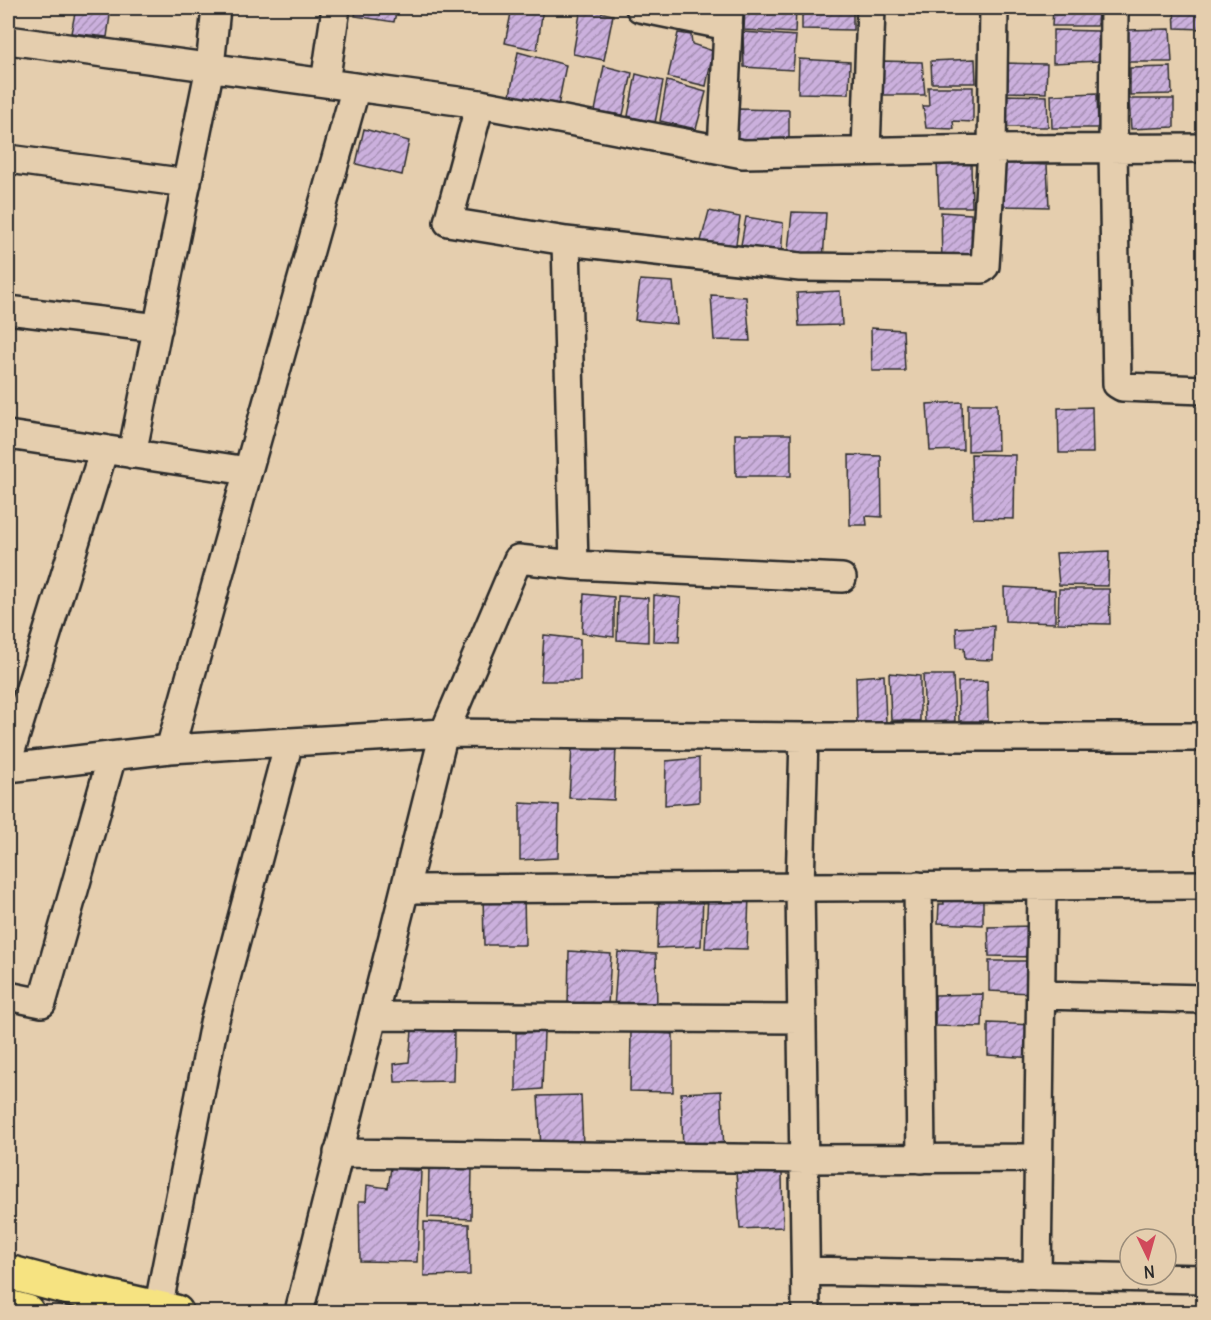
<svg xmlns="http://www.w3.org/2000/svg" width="1211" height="1320" font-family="Delius,sans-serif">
<defs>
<pattern id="building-hatch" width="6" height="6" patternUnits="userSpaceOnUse" patternTransform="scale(1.5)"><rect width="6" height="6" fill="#cbb0dd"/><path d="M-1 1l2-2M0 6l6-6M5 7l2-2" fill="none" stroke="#a58fb3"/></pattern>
</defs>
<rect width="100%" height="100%" fill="#e5ceae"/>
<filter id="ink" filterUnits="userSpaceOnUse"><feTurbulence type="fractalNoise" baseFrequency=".0167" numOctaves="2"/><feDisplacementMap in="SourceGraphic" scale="12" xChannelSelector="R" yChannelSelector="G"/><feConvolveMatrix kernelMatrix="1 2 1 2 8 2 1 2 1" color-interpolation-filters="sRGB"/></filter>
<g filter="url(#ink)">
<!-- building -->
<path fill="url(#building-hatch)" stroke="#2b2b2b" stroke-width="1.5" d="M76,8H111L107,37L71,33Z
M357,8H397L394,22L355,16Z
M512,8H543L537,50L505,43Z
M581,8L613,15L604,60L573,54Z
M745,8H796L795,33L744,30Z
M802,8H853V30L802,29Z
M1053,8H1098L1097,26H1052Z
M1174,8H1204V29L1175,28Z
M1170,29L1172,62H1127L1126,30Z
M1053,30L1098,31L1099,61L1053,63Z
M743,32L796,36L793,70L744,67Z
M678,33L691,35L692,44L713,51L706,86L668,77Z
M518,52L566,65L558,106L510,95Z
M799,59L850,62L849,94L798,93Z
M975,59L976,83H932L931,61Z
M882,61L922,62L925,95H882Z
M1003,63L1047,64L1046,93L1006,92Z
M604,66L632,73L623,115L595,111Z
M1171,67L1172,94L1130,95V68Z
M636,74L663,81L655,123L628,116Z
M667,81L706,92L696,129L660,121Z
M928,87H973V122L953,121L954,129L926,128L923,106H929Z
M1097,93L1098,128H1052L1051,95Z
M1004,95L1047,96L1048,127H1006Z
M1129,99H1174V127L1131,129Z
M737,109L789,110V142L737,139Z
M364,129L409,141L402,175L356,164Z
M937,163L971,164L972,207H939Z
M1003,163L1047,165L1049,207L1004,206Z
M709,211L740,217L734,257L698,252Z
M792,212L826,213L823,261L787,260Z
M941,212L971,214L972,259L942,262Z
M746,217L783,223L781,261L739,256Z
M640,280L673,282L677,324L635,320Z
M840,291L842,325L799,326L797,293Z
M711,295L746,297L750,341L714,340Z
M871,328L903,330L905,371H872Z
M962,402L963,450L930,451L927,404Z
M968,404H997L998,450L968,451Z
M1092,407L1093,453H1059L1058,408Z
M735,434H791V476H736Z
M971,454L1015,455L1014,519L973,518Z
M849,455L881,456L882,517L866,516L867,525H850Z
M1109,551L1108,586L1059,585L1056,553Z
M1004,587L1055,590V623L1005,621Z
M1059,589H1109L1110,624L1058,623Z
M584,594L614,597V637L582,633Z
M654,595L681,598L679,642L653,641Z
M618,596L648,598V642L617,640Z
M994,626L993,660L965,659L964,648L957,647L956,628Z
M544,635L580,639V681H541Z
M889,673L920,676V721L891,720Z
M884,675L886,723H857L856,677Z
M923,675H953L955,721L925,722Z
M987,681L988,721H959L958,682Z
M616,745L614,800L569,798L572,746Z
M699,758V802L665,805L666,761Z
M520,803L559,805L558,858L520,860Z
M983,892V925L938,923L939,904H944L943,893Z
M483,893L524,895L525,945H484Z
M749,895L747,949L705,948L708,896Z
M659,896L703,897L701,946L657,948Z
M1035,926L1034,957L989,956L988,927Z
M569,951L611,954L608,1005H568Z
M618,952L656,954L657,1010L614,1008Z
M989,961H1031V993L989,991Z
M983,994L982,1027L935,1026V995Z
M988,1023L1035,1025L1034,1058L988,1055Z
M412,1031H454L453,1081L395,1082L394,1064L409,1062Z
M544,1032L542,1089L516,1091V1033Z
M631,1032L673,1034V1092L630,1091Z
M721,1091L724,1150H683L681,1093Z
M581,1095L583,1146L541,1148L538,1096Z
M429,1165L472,1167L471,1219L428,1217Z
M391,1168L421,1171L417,1262L360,1261L359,1201H366L367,1185L388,1188Z
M736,1171L782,1173L783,1227L740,1229Z
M424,1222L469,1224L470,1275L424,1276Z"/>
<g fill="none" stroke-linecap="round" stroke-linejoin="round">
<defs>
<path id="street" d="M640,8L728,26
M1114,8L1113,148L1117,384L1122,387L1204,390
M8,40L480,104L448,222L566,241L574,565L518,559L444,733L299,1312
M325,83L336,8
M480,104L743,154L992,149L994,8
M722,150L729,8
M866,151L871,8
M8,159L187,183
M566,241L800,267L982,269L985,266L992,149L1204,148
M8,310L158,328
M8,435L248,471L170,749
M132,454L210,67L216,8
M248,471L356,87
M574,565L842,578
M804,737L800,887L806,1312
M8,760L104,449
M8,768L170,749L444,733L804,737H1204
M918,886L921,1159
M405,889L1204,885
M1041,995L1204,999
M8,996L42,1003L112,756
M373,1016L802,1019
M338,1153L804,1159L1038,1158
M806,1271L1204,1279
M1037,1276L1042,886
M158,1309L214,1023L289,742"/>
<path id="highway" d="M8,1272L64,1287L176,1312
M8,1307L27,1312"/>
</defs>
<!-- street casing -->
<use href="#street" stroke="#2b2b2b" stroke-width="32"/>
<!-- highway casing -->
<use href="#highway" stroke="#2b2b2b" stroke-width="38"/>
<!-- street -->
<use href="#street" stroke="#e5ceae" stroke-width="27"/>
<!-- highway -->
<use href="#highway" stroke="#f6e381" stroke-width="33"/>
</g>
</g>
<!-- margin -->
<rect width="1211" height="1320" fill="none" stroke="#e5ceae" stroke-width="30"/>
<rect x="15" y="15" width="1181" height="1290" fill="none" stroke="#2b2b2b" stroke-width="2" filter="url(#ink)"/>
<!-- north arrow -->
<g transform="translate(1148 1257) rotate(175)"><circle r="28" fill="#e5ceae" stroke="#9b8d7a" stroke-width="1.5"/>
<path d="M0-4.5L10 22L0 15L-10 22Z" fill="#d1495b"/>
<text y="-9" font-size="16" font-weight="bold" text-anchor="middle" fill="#2b2b2b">N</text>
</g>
</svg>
